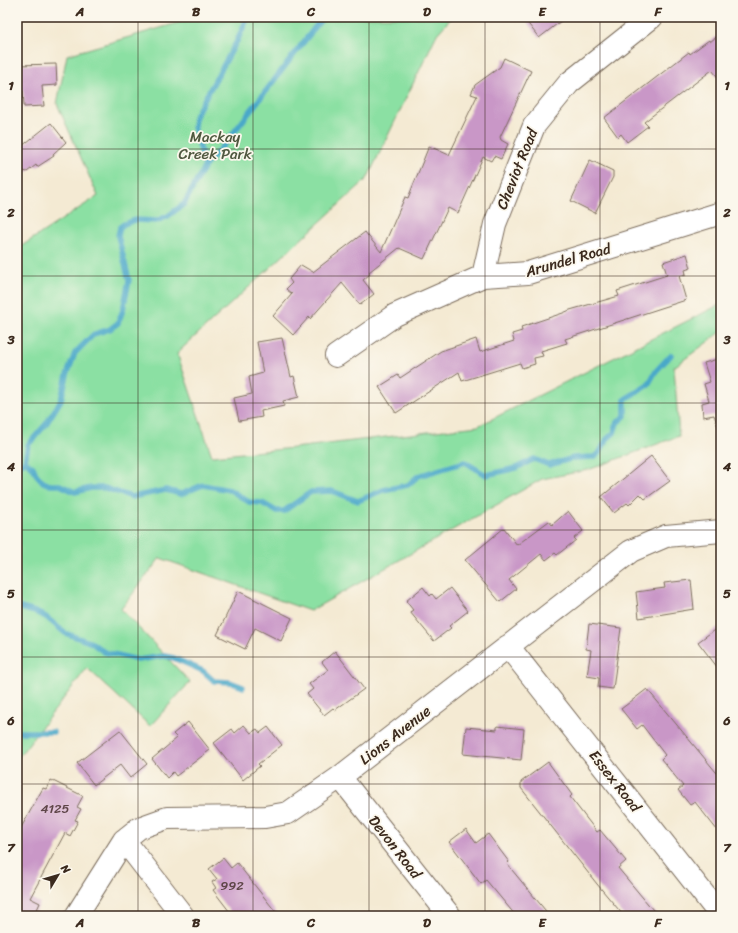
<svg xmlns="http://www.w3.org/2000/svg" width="738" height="933" font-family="Sriracha,sans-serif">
<rect width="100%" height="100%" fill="#fbf7ec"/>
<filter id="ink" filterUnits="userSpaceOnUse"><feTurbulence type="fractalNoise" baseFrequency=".025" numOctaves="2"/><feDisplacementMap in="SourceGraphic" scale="8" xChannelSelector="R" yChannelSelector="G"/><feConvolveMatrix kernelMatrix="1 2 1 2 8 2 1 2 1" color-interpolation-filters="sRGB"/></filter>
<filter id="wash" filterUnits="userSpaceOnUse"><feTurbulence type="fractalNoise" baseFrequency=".012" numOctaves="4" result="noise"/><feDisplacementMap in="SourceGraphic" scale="16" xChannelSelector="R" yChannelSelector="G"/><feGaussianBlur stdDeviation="0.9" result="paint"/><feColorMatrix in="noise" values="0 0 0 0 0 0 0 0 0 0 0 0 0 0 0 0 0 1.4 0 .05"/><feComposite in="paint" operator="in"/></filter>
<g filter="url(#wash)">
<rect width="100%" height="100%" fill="#f4ead3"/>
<!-- park -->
<path fill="#8be0a3" stroke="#638560" d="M189,17H452L437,34L367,179L177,353L212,456L294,448L478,426L721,304V332L674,367L679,436L588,470L542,479L310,611L160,558L121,609L190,682L150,726L87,668L17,759V249L98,196L57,104L67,55L188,20Z"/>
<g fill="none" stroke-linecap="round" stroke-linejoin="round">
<!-- stream -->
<path stroke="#4aa8c9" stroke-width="5.5" d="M205,166L194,127L195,116L237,41L248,17
M25,461L33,467L36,474L43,482L50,485H60L75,492L91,488H105L132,497L166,490L181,494L203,485L230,490L249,502L262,503L276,511H284L311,492L332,491L358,501L383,490L408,485L418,476L465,462L486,475L516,468L534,459L549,465L574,458L594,457L600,452L607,439L614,433L617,423L625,416V399L648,385L656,371L671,355
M17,467L25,461L28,445L46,424L61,400L67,375L75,353L94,334L110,329L118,323L123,310L129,280L118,236L120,227L124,224L135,220L156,221L168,216L184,204L205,166L228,140L323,17
M17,607L35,612L46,617L65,633L92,643L104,652L138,660L164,656L174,658L203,671L214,681L230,682L243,687
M17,732H53"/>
</g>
<g id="blocks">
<!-- building -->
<path fill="#c997c7" d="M523,17H566L539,38Z
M721,33V81L712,70L644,122L648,126L627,142L621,134L618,137L604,118L689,52L690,54L709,40L710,42Z
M504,58L531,71L500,137L501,140L508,144L501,159L494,156L491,161L483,157L458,213L448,208L424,259L399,248L369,272L370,274L363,280L374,294L360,305L342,283L310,319L309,317L293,335L273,316L292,294L286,289L292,283L289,279L301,265L313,272L365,232L381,252L405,197L408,198L429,146L449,155L477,96L471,94L475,85L500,67Z
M56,64L57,85L42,86L44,106L24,107L23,91H17V65Z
M51,123L66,142L53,154L54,156L37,167L36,165L27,172L17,169V150Z
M590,160L613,171V177L595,213L571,201Z
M687,254L691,268L685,270L686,274L679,276L686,300L565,339L567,343L541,351L543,356L534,358L535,364L522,368L520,363L462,381L459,372L396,413L379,387L398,375L400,378L441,351L476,339L480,352L514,341L512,334L522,331L521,327L563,313L570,310L619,296L617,291L667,275L663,262Z
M282,338L291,377L294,376L299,397L283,401L284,406L261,411L262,417L239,421L234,398L252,394L249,377L263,373L257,342Z
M721,358V426L718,427L714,415L703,417L702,403L709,401L704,384L710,382L704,363Z
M651,456L670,481L645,499L640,494L629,505L627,503L614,513L601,497Z
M568,511L583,531L574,538L576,540L557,555L555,553L546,560L541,554L509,580L516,589L500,602L465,560L504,528L517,545L549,521L552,525Z
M691,580L694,609L639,618L636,592L665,588L664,583Z
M423,587L430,596L432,594L436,599L450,588L468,611L449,626L451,628L434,641L410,612L413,610L406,601Z
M238,591L292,618L281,641L255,628L245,649L217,635Z
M589,624L621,628L613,689L598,687L599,678L587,676L591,650L586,649Z
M721,625V672L698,642Z
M335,651L364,689L335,710L333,708L324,715L307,694L313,689L309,684L328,670L322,662Z
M647,689L721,778V835L695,802L690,805L678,790L683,786L661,759L665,755L642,725L637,729L621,709Z
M188,722L210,750L176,776L173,772L167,778L152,759L177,738L173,734Z
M244,725L251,733L257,729L260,733L268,727L282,745L258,764L260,766L243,780L214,743L232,729L235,733Z
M497,726L524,729L521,760L463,754L466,727L497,730Z
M120,730L147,764L130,778L120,765L94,785L77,763Z
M548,762L572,795L570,797L597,832L600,830L626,861L618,868L658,916H624L597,884L521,788V782Z
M51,780L83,796L77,807L81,809L75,820L78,821L70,836L65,833L30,898L40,903L34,916H17V835L43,788L46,789Z
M466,829L476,843L488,834L509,862L507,864L550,916H516L486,880L481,884L449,842Z
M223,858L231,868L237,863L279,916H233L213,890L216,888L212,882L217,879L209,869Z"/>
</g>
</g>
<g filter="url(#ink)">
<use href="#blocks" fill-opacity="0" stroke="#7c6d5d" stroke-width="1"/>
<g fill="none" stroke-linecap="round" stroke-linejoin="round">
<defs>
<path id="minor" d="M483,276L495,224L534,126L569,83L652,17
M336,356L395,315L483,276L528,273L721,213
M508,646L721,916
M340,777L450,916
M124,840L183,916
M76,916L124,840L139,828L167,818L265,817L288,813L340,777L631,551L666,536L721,531"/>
</defs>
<!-- minor casing -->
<use href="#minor" stroke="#7c6d5d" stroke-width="24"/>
<!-- minor -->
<use href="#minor" stroke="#fff" stroke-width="22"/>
</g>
</g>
<!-- grid -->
<path fill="none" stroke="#3b2a1e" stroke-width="1" stroke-opacity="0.55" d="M138,17V916M253,17V916M369,17V916M485,17V916M600,17V916M17,149H721M17,276H721M17,403H721M17,530H721M17,657H721M17,784H721"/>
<g text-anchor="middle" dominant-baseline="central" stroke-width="3.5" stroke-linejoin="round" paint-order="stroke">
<!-- number labels -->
<g font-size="13" fill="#5e4548">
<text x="55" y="808">4125</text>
<text x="232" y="885">992</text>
</g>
<!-- park labels -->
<g font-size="15" fill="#4f583f" stroke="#fbf7ec">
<text x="215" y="137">Mackay<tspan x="215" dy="17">Creek Park</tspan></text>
</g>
<!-- street labels -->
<g font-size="15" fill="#3b2a1e" stroke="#fbf7ec">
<text transform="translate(517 169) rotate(-68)">Cheviot Road</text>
<text transform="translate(568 260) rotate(-16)">Arundel Road</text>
<text transform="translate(395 735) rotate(-38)">Lions Avenue</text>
<text transform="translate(615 781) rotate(52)">Essex Road</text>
<text transform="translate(395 847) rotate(52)">Devon Road</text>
</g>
</g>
<!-- margin -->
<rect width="738" height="933" fill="none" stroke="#fbf7ec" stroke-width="44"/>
<!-- north arrow -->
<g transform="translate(58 875) rotate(52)" stroke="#fbf7ec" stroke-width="3" paint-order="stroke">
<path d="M0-3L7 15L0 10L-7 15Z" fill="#3b2a1e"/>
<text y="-6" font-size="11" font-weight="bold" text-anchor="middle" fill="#3b2a1e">N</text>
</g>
<rect x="22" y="22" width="694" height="889" fill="none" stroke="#3b2a1e" stroke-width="1.5"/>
<g font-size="13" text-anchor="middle" font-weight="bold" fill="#3b2a1e">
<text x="80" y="16">A</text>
<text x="196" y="16">B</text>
<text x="311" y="16">C</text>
<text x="427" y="16">D</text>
<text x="542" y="16">E</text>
<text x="658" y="16">F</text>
<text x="11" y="90">1</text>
<text x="727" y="90">1</text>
<text x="11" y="217">2</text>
<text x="727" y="217">2</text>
<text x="11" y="344">3</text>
<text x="727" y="344">3</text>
<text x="11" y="471">4</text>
<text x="727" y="471">4</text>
<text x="11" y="598">5</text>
<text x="727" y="598">5</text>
<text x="11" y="725">6</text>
<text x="727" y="725">6</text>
<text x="11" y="852">7</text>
<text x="727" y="852">7</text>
<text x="80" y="927">A</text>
<text x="196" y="927">B</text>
<text x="311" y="927">C</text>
<text x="427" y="927">D</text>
<text x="542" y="927">E</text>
<text x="658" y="927">F</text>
</g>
</svg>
